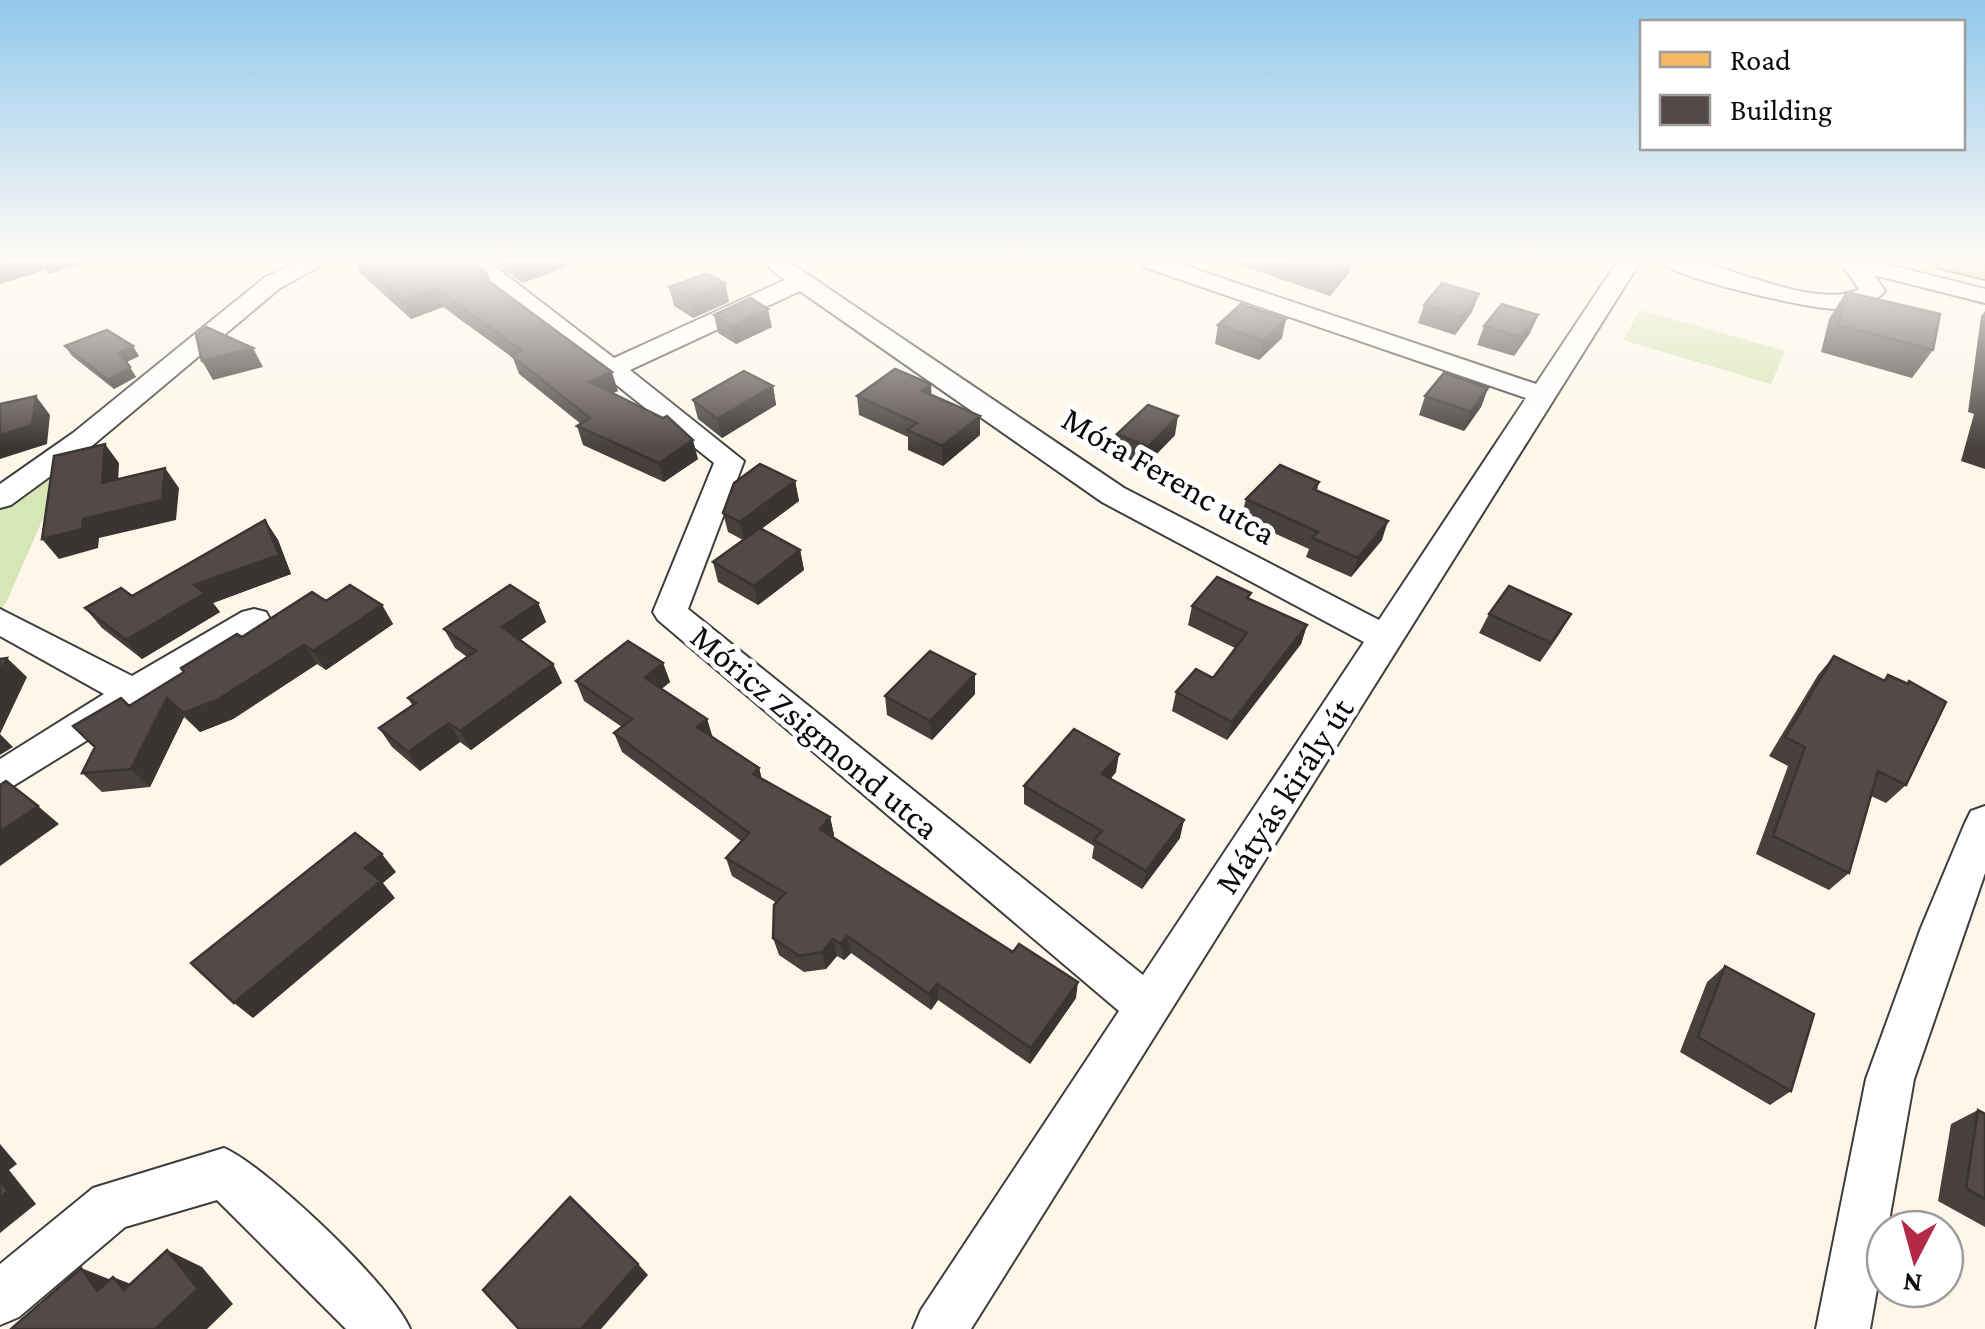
<svg xmlns="http://www.w3.org/2000/svg" width="1985" height="1329" font-family="'Crimson Pro',serif">
<rect width="100%" height="100%" fill="#fef7e9"/>
<!-- green -->
<path fill="#d6e6b5" d="M1640,310L1785,351L1771,384L1623,340Z
M67,464L9,596L0,613V501Z"/>
<g fill="none" stroke-linecap="round" stroke-linejoin="round">
<defs>
<path id="minor" d="M297,262H327L280,288L93,445L11,505L0,508V484L73,433L264,278Z
M463,262H489L614,358L785,280L762,262H789L1124,488L1379,620L1526,398L1144,267L1141,262H1174L1536,384L1617,262H1640L971,1329H913L921,1310L1119,1011L658,620L653,612L714,463ZM800,291L1102,502L1364,642L1143,975L688,609L744,461L630,370Z
M1662,262C1675,262 1690,260 1703,263C1742,272 1822,309 1859,289L1840,262H1878L1985,289V303L1874,275L1885,291C1873,305 1854,309 1835,309C1807,308 1679,280 1662,262Z
M0,609L132,676L242,612L254,609L266,612L271,621L266,630L0,794V759L104,694L0,636Z
M1985,806V873L1914,1079L1870,1329H1816L1866,1079L1921,928L1965,823L1971,811Z
M224,1148C266,1166 393,1287 410,1329H346L217,1200L125,1227L19,1317L0,1325V1264L93,1188Z"/>
<path id="major" d="M1935,262H1985V279L1939,268Z"/>
</defs>
<!-- minor casing -->
<use href="#minor" stroke="#3e3e3e" stroke-width="4"/>
<!-- major casing -->
<use href="#major" stroke="#1c1c1c" stroke-width="4"/>
<!-- minor -->
<use href="#minor" fill="#fff" fill-rule="evenodd"/>
<!-- major -->
<use href="#major" fill="#f3b964" fill-rule="evenodd"/>
</g>
<!-- wall -->
<path fill="#47403d" d="M356,262H473L488,275L491,283L618,391L612,393L698,459L664,482L583,445L577,426L581,424L519,374L513,358L443,307L411,319L361,274Z
M494,262H566L567,267L522,283Z
M1231,262H1352L1349,273L1330,296Z
M725,283L729,302L693,318L674,306L669,287Z
M1846,292L1933,350L1912,378L1821,352L1829,319Z
M1479,294L1472,312L1455,335L1418,323L1424,305Z
M1985,311V469L1961,461L1974,414L1968,412L1981,316Z
M714,315L772,327L736,344L718,333Z
M1538,315L1530,333L1514,356L1477,345L1484,326Z
M1218,325L1282,338L1259,360L1215,344Z
M65,346L139,356L126,362L136,377L114,389L72,356Z
M931,384V395L980,435L943,466L908,450V437L859,415L857,396Z
M773,386L776,405L722,438L698,419L693,400Z
M1488,388L1481,407L1464,431L1419,415L1425,396Z
M1117,434L1175,435L1145,466L1115,454Z
M795,481L799,501L761,529L800,550L804,570L758,605L718,582L713,562L743,540L728,532L723,513Z
M1319,482L1317,490L1382,540L1351,577L1306,557L1309,549L1241,518L1246,499Z
M265,520L278,540L291,574L213,603L220,612L142,659L102,628L85,608L132,596Z
M1251,593L1249,599L1307,625L1301,644L1227,740L1172,711L1176,692L1213,678L1235,648L1188,625L1192,606Z
M326,601L382,605L393,624L326,670L317,664L233,719L200,732L184,717L150,787L102,792L82,773L129,706L242,637Z
M538,603L546,622L520,640L553,664L562,683L471,750L460,742L420,771L392,747L379,728L412,705L408,698L467,657L455,648L444,629Z
M1489,614H1571L1540,662L1479,633Z
M1834,656L1883,680L1888,675L1907,683L1909,681L1906,785L1886,803L1871,796L1849,873L1829,890L1756,854L1788,766L1769,756L1818,675Z
M663,663L670,682L661,689L707,719L712,737L759,768L762,780L830,817L834,835L833,837L1076,998L1030,1064L938,1000L931,1010L851,953L844,960L837,956L826,969L804,972L779,955L773,938L777,903L732,876L726,858L741,841L622,752L614,733L622,727L584,701L576,681Z
M975,694L932,740L887,715L885,696Z
M1116,772L1111,778L1180,838L1142,889L1092,858L1094,846L1024,804V786Z
M1725,966L1791,1091L1770,1105L1680,1052L1707,982Z
M1978,1110L1985,1114V1227L1938,1201L1951,1124Z"/>
<!-- shaded-wall -->
<path fill="#3a3432" d="M4,262H40L45,270L0,284V263Z
M40,262H89L49,274Z
M527,262H566L567,267L522,283L516,265Z
M1348,262H1352L1349,273L1330,296L1335,278Z
M725,283L729,302L693,318L689,299Z
M436,289L443,307L411,319L403,301Z
M1479,294L1472,312L1455,335L1461,316Z
M768,309L772,327L736,344L732,326Z
M1538,315L1530,333L1514,356L1521,337Z
M1286,319L1282,338L1259,360L1263,341Z
M133,346L139,356L125,363L119,353Z
M253,348L263,367L213,380L202,361Z
M130,367L136,377L114,389L108,380Z
M612,372L618,391L596,400L590,382Z
M931,384L932,403L922,391Z
M773,386L776,405L722,438L717,419Z
M1488,388L1481,407L1464,431L1471,412Z
M36,396L50,415L47,444L0,459V435Z
M980,416V435L943,466L942,446Z
M1178,416L1175,435L1145,466L1148,447Z
M693,440L698,459L664,482L659,463Z
M105,444L119,463L117,502L102,483Z
M165,468L179,488L176,520L99,538L98,548L59,559L42,539L83,519Z
M795,481L799,501L745,541L740,522Z
M265,520L278,540L291,574L213,603L220,612L142,659L126,640L194,585Z
M1388,521L1382,540L1351,577L1358,558Z
M800,550L804,570L758,605L754,586Z
M538,603L546,622L511,647L502,627Z
M382,605L393,624L326,670L313,651Z
M1571,614L1560,633L1540,662L1551,643Z
M1307,625L1301,644L1227,740L1232,722Z
M304,645L317,664L233,719L200,732L183,713Z
M7,658L27,677L0,734L13,747L0,755V673Z
M663,663L670,682L652,697L645,678Z
M553,664L562,683L471,750L460,731Z
M975,674V694L932,740L930,721Z
M167,698L184,717L150,787L131,769Z
M707,719L713,738L697,727Z
M449,723L460,742L420,771L408,752Z
M1119,754L1116,772L1100,792L1102,774Z
M759,768L764,787L753,774Z
M38,806L59,824L0,866V832Z
M830,817L834,835L824,847L820,829Z
M1184,820L1180,838L1142,889L1146,871Z
M382,854L396,872L383,883L395,898L253,1018L234,1003L365,868Z
M847,936L851,953L844,960L841,944Z
M833,939L837,956L826,969L822,952Z
M1078,982L1076,998L1030,1064L1031,1048Z
M937,984L938,1000L931,1010L929,994Z
M0,1144L17,1164L9,1170L36,1204L0,1233Z
M167,1250L202,1267L233,1304L207,1329H155Z
M638,1264L648,1275L601,1329H581Z
M81,1268L119,1283L113,1277L151,1292L97,1291Z"/>
<!-- building -->
<path fill="#534a47" stroke="#3a3432" stroke-width="2.5" d="M359,262H473L488,275L483,277L612,372L590,382L663,418L667,416L693,440L659,463L577,426L590,418L512,356L521,350L436,289L403,301Z
M1287,262H1348L1335,278Z
M707,273L725,283L689,299L669,287Z
M1442,283L1479,294L1461,316L1424,305Z
M1846,292L1940,314L1933,350L1839,325Z
M751,298L768,309L732,326L714,315Z
M1241,304L1286,319L1263,341L1218,325Z
M1502,304L1538,315L1521,337L1484,326Z
M206,327L253,348L202,361L196,335Z
M107,330L133,346L119,353L130,367L108,380L65,346Z
M895,369L931,384L922,391L980,416L942,446L907,430L917,423L857,396Z
M744,371L773,386L717,419L693,400Z
M1444,373L1488,388L1471,412L1425,396Z
M36,396L32,425L0,435V404Z
M1148,405L1178,416L1148,447L1117,434Z
M105,444L102,483L165,468L162,500L83,519L82,529L42,539L54,456Z
M760,464L795,481L740,522L723,513L734,483Z
M1280,465L1319,482L1313,489L1388,521L1358,558L1312,538L1318,532L1246,499Z
M265,520L279,555L194,585L205,593L126,640L85,608L121,588L132,596Z
M760,528L800,550L754,586L713,562Z
M1217,577L1251,593L1247,598L1307,625L1232,722L1176,692L1196,669L1213,678L1247,633L1192,606Z
M350,585L382,605L313,651L304,645L217,700L183,713L167,698L131,769L82,773L95,747L73,726L121,698L129,706L184,672L181,668L237,634L242,637L312,592L326,601Z
M510,585L538,603L502,627L553,664L460,731L449,723L408,752L379,728L416,703L408,698L476,651L444,629Z
M1509,586L1571,614L1551,643L1489,614Z
M628,641L663,663L645,678L707,719L697,727L759,768L753,774L830,817L820,829L1013,952L1019,944L1078,982L1031,1048L937,984L929,994L847,936L841,944L833,939L822,952L799,956L773,938L774,905L785,893L726,858L749,833L614,733L632,719L576,681Z
M930,651L975,674L930,721L885,696Z
M1834,656L1885,681L1888,675L1908,684L1909,681L1946,702L1906,785L1878,771L1849,873L1773,836L1805,747L1785,737Z
M7,658L0,673V659Z
M1074,729L1119,754L1102,774L1184,820L1146,871L1094,840L1102,831L1024,786Z
M6,781L38,806L0,832V785Z
M355,833L382,854L365,868L381,881L234,1003L191,963Z
M1725,966L1814,1014L1791,1091L1698,1037Z
M1978,1110L1985,1114V1199L1966,1188Z
M0,1181L8,1191L0,1198Z
M570,1197L638,1264L581,1329H519L483,1290Z
M167,1250L198,1289L155,1329H11L81,1268L97,1291L113,1277L124,1290Z"/>
<!-- sky -->
<linearGradient id="sky" x2="0" y2="1"><stop stop-color="#91c8ec"/><stop offset="0.58" stop-color="#fffbf5"/><stop offset="1" stop-color="#fffbf5" stop-opacity="0"/></linearGradient>
<rect width="1985" height="448" fill="url(#sky)"/>
<g text-anchor="middle" dominant-baseline="central" stroke-width="10" stroke-linejoin="round" paint-order="stroke">
<!-- street labels -->
<g font-size="35" fill="#0b0b0b" stroke="#fff">
<text transform="translate(1169 476) rotate(30)">Móra Ferenc utca</text>
<text transform="translate(815 732) rotate(40)">Móricz Zsigmond utca</text>
<text transform="translate(1284 796) rotate(-57)">Mátyás király út</text>
</g>
</g>
<!-- legend -->
<rect x="1640" y="20" width="325" height="130" fill="#ffffff" stroke="#9d9d9d" stroke-width="2.5"/>
<rect x="1660" y="52" width="50" height="15" fill="#f3b964" stroke="#9d9d9d" stroke-width="2.5"/>
<text x="1730" y="70" font-size="30" fill="#0b0b0b">Road</text>
<rect x="1660" y="95" width="50" height="30" fill="#534a47" stroke="#9d9d9d" stroke-width="2.5"/>
<text x="1730" y="120" font-size="30" fill="#0b0b0b">Building</text>
<!-- north arrow -->
<g transform="translate(1915 1259) rotate(186)"><circle r="48" fill="#ffffff" stroke="#9d9d9d" stroke-width="2.5"/>
<path d="M0-8L18 38L0 25L-18 38Z" fill="#b42946"/>
<text y="-15" font-size="28" font-weight="bold" text-anchor="middle" fill="#0b0b0b">N</text>
</g>
</svg>
